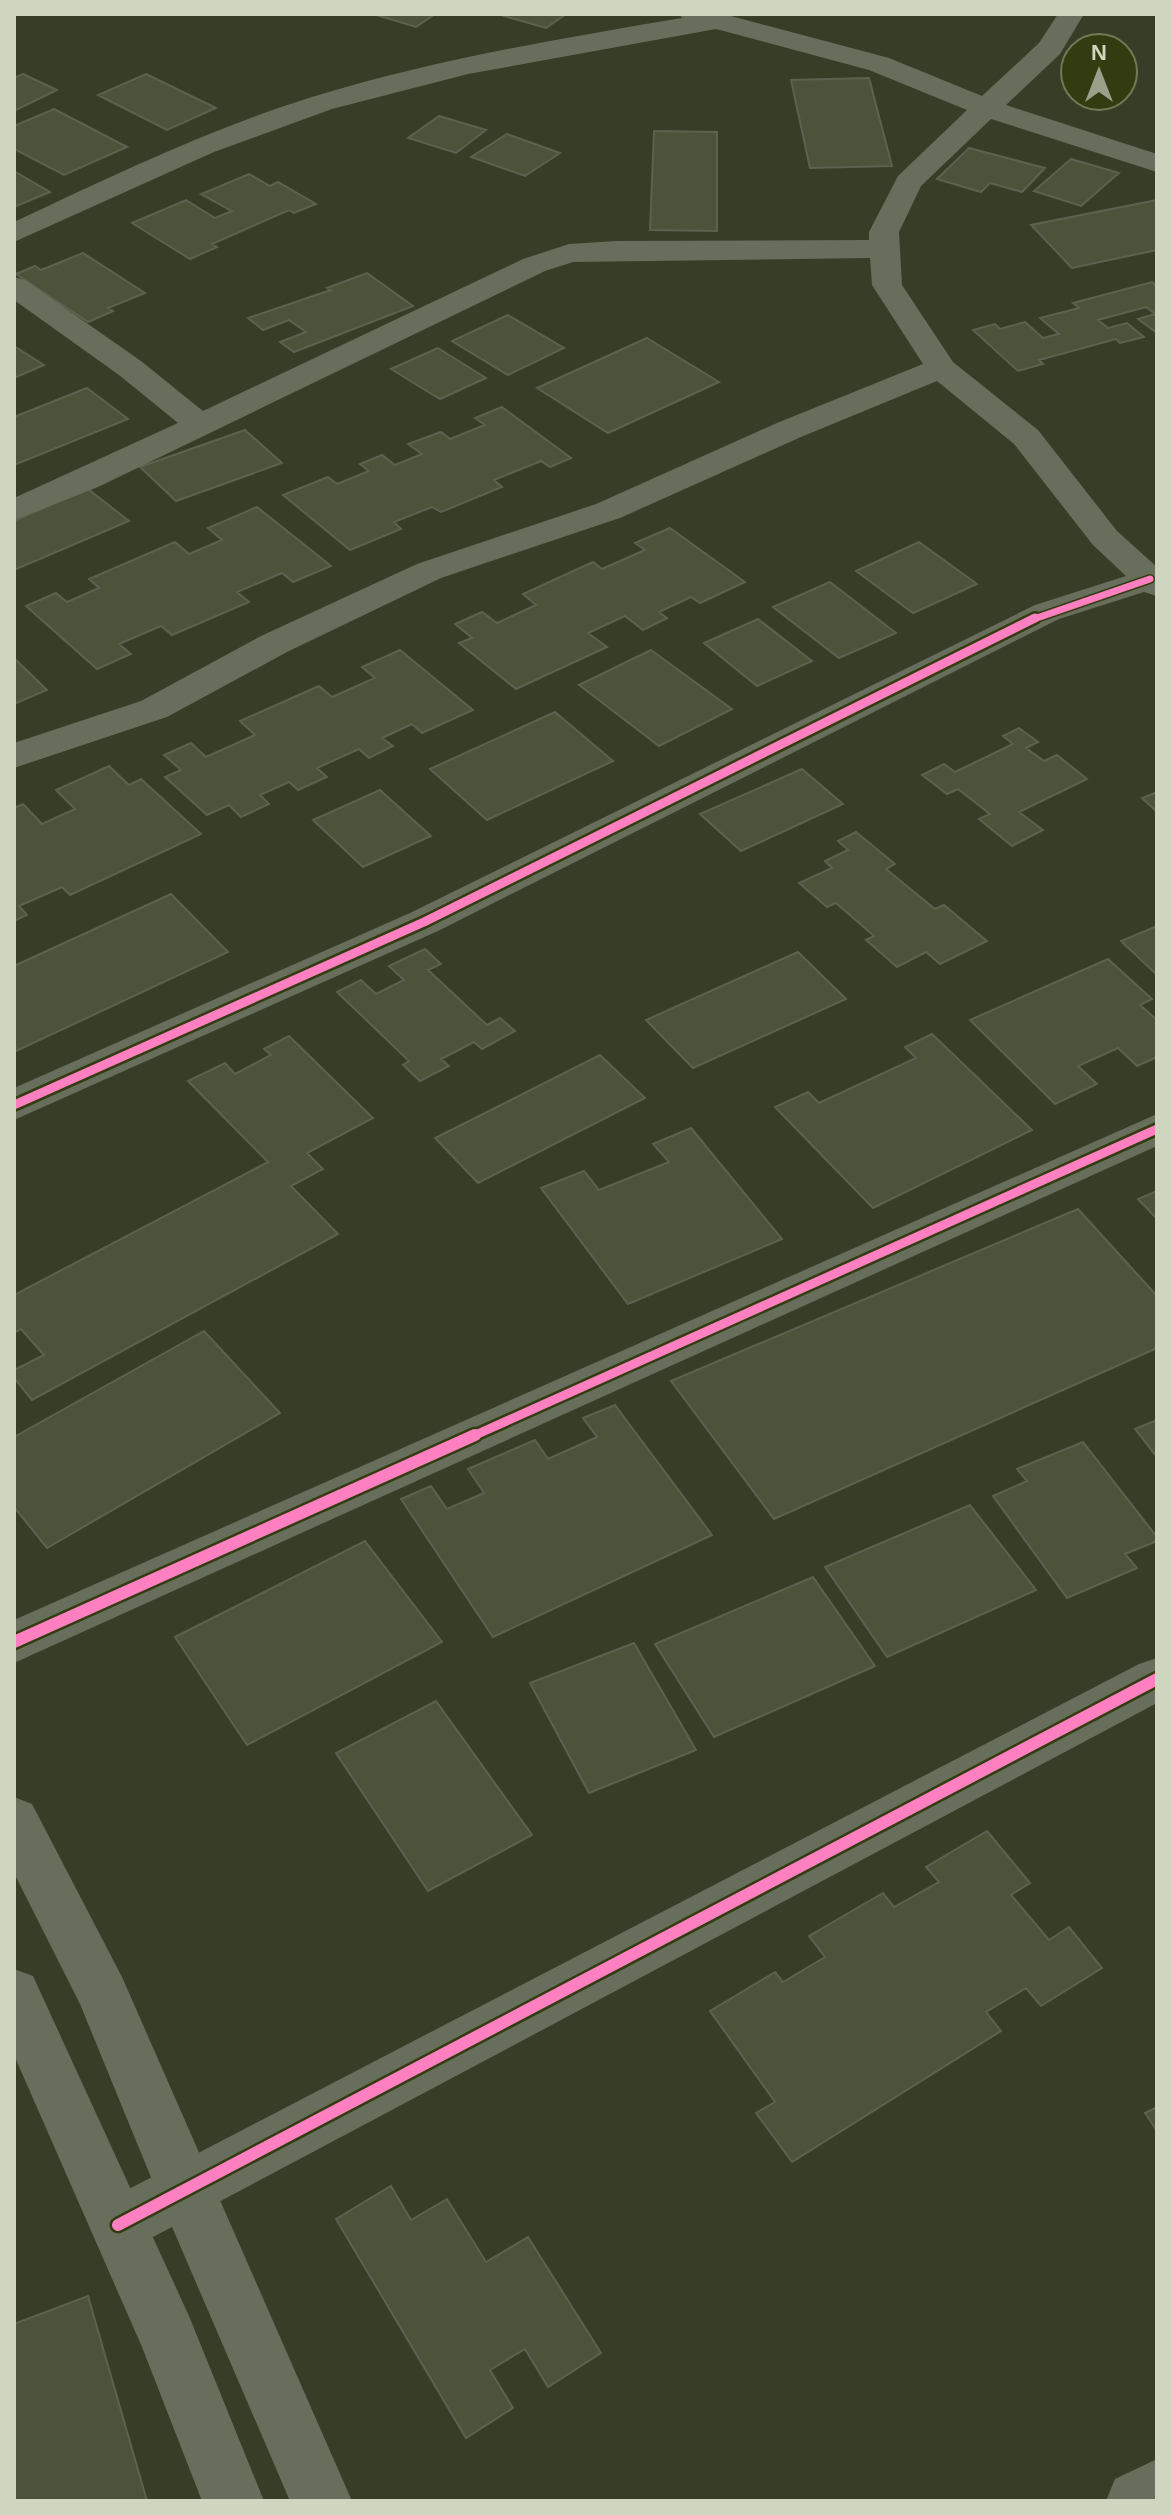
<svg xmlns="http://www.w3.org/2000/svg" width="1171" height="2515" font-family="Helvetica,sans-serif">
<rect width="100%" height="100%" fill="#383d27"/>
<!-- building -->
<path fill="#4d533a" stroke="#5d614f" stroke-width="2" d="M373,14H435L416,27Z
M506,14H566L546,28L504,16Z
M23,74L57,90L14,111V78Z
M146,74L216,108L167,130L98,95Z
M869,78L892,166L810,168L791,80Z
M54,109L127,147L64,175L14,149V126Z
M439,116L486,130L456,153L408,138Z
M654,131L717,132V231L650,230Z
M507,134L560,153L525,176L471,157Z
M969,148L1045,168L1022,192L990,183L981,192L937,179Z
M1071,159L1119,173L1081,206L1034,191Z
M14,171L50,192L14,207Z
M249,174L270,186L278,182L316,204L294,213L289,210L212,244L217,247L190,259L132,223L186,200L215,218L232,211L201,194Z
M1157,200V250L1072,268L1031,225Z
M83,253L145,293L108,308L113,311L88,322L16,274L35,266L41,270Z
M367,273L413,306L294,352L280,342L306,332L289,320L263,330L248,318L331,290L327,288Z
M1152,282L1157,287V333L1138,319L1155,314L1146,307L1098,320L1108,328L1127,323L1144,337L1120,343L1116,339L1039,360L1043,364L1018,371L973,330L995,324L1000,329L1025,322L1043,338L1059,334L1040,318L1079,308L1073,303Z
M508,315L564,348L508,375L452,341Z
M647,338L719,382L608,433L537,388Z
M14,346L44,365L14,378Z
M438,348L486,378L440,399L391,369Z
M87,388L128,419L14,465V417Z
M502,407L571,458L550,467L541,461L494,480L502,487L441,512L432,507L394,522L401,529L350,550L283,495L328,477L337,484L369,471L360,464L382,455L395,465L422,454L408,444L441,432L450,439L485,425L475,418Z
M245,430L282,463L176,501L140,467Z
M88,489L129,521L14,570V521Z
M257,507L331,566L293,582L282,573L237,592L249,602L172,635L161,626L119,644L131,654L97,669L26,606L56,593L67,602L99,588L89,579L175,542L189,554L222,540L208,528Z
M670,528L745,582L700,603L691,597L659,612L667,618L643,630L625,616L588,633L607,647L516,689L459,643L472,638L455,624L482,612L497,623L536,605L523,594L593,562L602,569L645,550L635,543Z
M919,542L977,584L913,613L856,571Z
M830,582L896,633L839,658L773,607Z
M758,619L812,661L757,686L704,643Z
M400,650L473,710L422,733L412,724L382,738L393,746L369,758L359,749L317,768L327,777L298,790L289,782L260,795L269,804L241,817L229,805L207,815L165,777L181,770L164,755L191,743L206,757L255,735L240,721L319,686L332,697L375,678L362,667Z
M651,650L732,709L659,746L579,685Z
M14,658L47,690L14,704Z
M555,712L613,761L487,820L430,769Z
M1019,728L1038,742L1026,748L1044,761L1057,755L1087,779L1019,812L1043,830L1012,846L979,819L990,814L958,789L947,794L922,775L944,764L955,772L1013,744L1003,736Z
M109,766L129,785L141,779L201,834L70,895L62,887L19,906L27,915L14,921V808L23,804L42,824L75,809L56,790Z
M802,769L843,804L741,851L700,814Z
M380,790L431,836L363,867L313,820Z
M1157,792V812L1142,798Z
M856,832L895,864L886,869L935,909L944,905L987,941L940,964L926,952L897,967L866,940L874,936L836,903L827,907L799,883L832,868L825,861L848,850L838,841Z
M171,894L228,952L14,1052V966Z
M1157,926V975L1121,941Z
M425,949L441,964L428,970L487,1025L500,1018L515,1031L482,1049L474,1042L441,1059L449,1066L420,1081L403,1065L409,1061L337,992L361,980L376,994L404,980L389,966Z
M798,952L846,999L693,1068L646,1020Z
M1108,959L1152,999L1140,1005L1157,1020V1057L1137,1066L1118,1048L1078,1066L1097,1084L1055,1104L970,1020Z
M932,1034L1032,1130L873,1208L775,1107L808,1092L819,1103L916,1058L905,1047Z
M289,1036L373,1118L307,1153L323,1169L291,1186L338,1234L32,1400L14,1378V1370L44,1355L21,1329L14,1333V1295L268,1162L188,1081L225,1063L235,1074L271,1055L264,1049Z
M600,1055L645,1098L478,1183L435,1138Z
M691,1128L782,1239L628,1304L541,1188L584,1171L599,1190L669,1162L653,1144Z
M1157,1191V1219L1138,1199Z
M1078,1209L1157,1296V1348L774,1519L671,1381Z
M204,1331L280,1413L47,1548L14,1507V1437Z
M615,1405L712,1535L493,1637L401,1499L431,1486L447,1509L484,1493L468,1469L535,1440L548,1459L597,1437L583,1418Z
M1157,1420V1457L1135,1429Z
M1083,1442L1157,1537V1541L1125,1554L1137,1568L1067,1598L993,1496L1027,1481L1017,1469Z
M970,1505L1036,1590L887,1657L825,1567Z
M365,1541L442,1642L247,1745L175,1637Z
M813,1577L875,1666L714,1737L655,1644Z
M634,1643L696,1750L589,1793L530,1683Z
M436,1701L532,1835L428,1891L336,1753Z
M987,1831L1030,1883L1011,1895L1049,1940L1069,1927L1102,1968L1041,2006L1026,1988L986,2012L1001,2031L792,2162L756,2113L775,2102L710,2011L775,1972L783,1982L825,1957L809,1936L883,1893L894,1907L939,1882L926,1867Z
M1157,2107V2131L1145,2113Z
M391,2186L411,2220L447,2199L486,2262L528,2237L601,2353L548,2387L525,2349L490,2370L513,2408L466,2438L336,2219Z
M88,2296L147,2501H14V2324Z"/>
<g fill="none" stroke-linecap="round" stroke-linejoin="round">
<!-- minor -->
<path fill="#686e5c" fill-rule="evenodd" d="M679,14H723L889,58L982,96L1039,43L1058,14H1084L1060,54L1006,105L1157,154V172L991,119L921,186L899,232L902,285L953,362L1038,430L1117,531L1157,567V596L1144,592L1059,619L438,931L14,1120V1088L410,913L1035,605L1126,576L1093,545L1014,444L937,381L801,437L620,518L441,578L287,652L167,717L14,768V743L141,701L261,636L417,564L596,504L777,423L923,364L872,285L870,258L573,262L545,271L98,487L14,520V498L178,423L119,375L14,300V277L25,280L141,361L203,411L523,259L569,244L617,241L869,240V232L898,176L967,110L869,70L716,29L468,74L332,109L214,152L14,242V222C112,176 209,129 312,97C433,60 557,39 682,18Z
M1157,1114V1146L14,1663V1620Z
M1157,1658V1703L138,2245L118,2253L98,2245L89,2225L98,2205L1139,1664Z
M1157,2459V2501H1106L1115,2479Z"/>
<!-- tertiary -->
<path fill="#686e5c" fill-rule="evenodd" d="M14,1797L32,1804L122,1977L352,2501H290L157,2192L80,2004L14,1873Z
M14,1969L33,1976L189,2316L264,2501H202L142,2347L14,2055Z"/>
<defs>
<path id="cycleway-far2" d="M1031,620L1150,579"/>
<path id="cycleway-far1" d="M14,1105L424,922L1035,618
M471,1437L1157,1129"/>
<path id="cycleway" d="M14,1642L475,1435
M118,2225L1157,1679"/>
</defs>
<!-- cycleway-far2 casing -->
<use href="#cycleway-far2" stroke="#333c11" stroke-width="10"/>
<!-- cycleway-far1 casing -->
<use href="#cycleway-far1" stroke="#333c11" stroke-width="14"/>
<!-- cycleway casing -->
<use href="#cycleway" stroke="#333c11" stroke-width="17"/>
<!-- cycleway-far2 -->
<use href="#cycleway-far2" stroke="#ff80c0" stroke-width="7"/>
<!-- cycleway-far1 -->
<use href="#cycleway-far1" stroke="#ff80c0" stroke-width="9"/>
<!-- cycleway -->
<use href="#cycleway" stroke="#ff80c0" stroke-width="12"/>
</g>
<!-- border -->
<rect width="1171" height="2515" fill="none" stroke="#cfd6bf" stroke-width="32"/>
<!-- north arrow -->
<g transform="translate(1099 72)"><circle r="38" fill="#333c11" stroke="#717a57" stroke-width="2"/>
<path d="M0-6L14 30L0 20L-14 30Z" fill="#9aa08a"/>
<text y="-12" font-size="22" font-weight="bold" text-anchor="middle" fill="#cfd6bf">N</text>
</g>
</svg>
